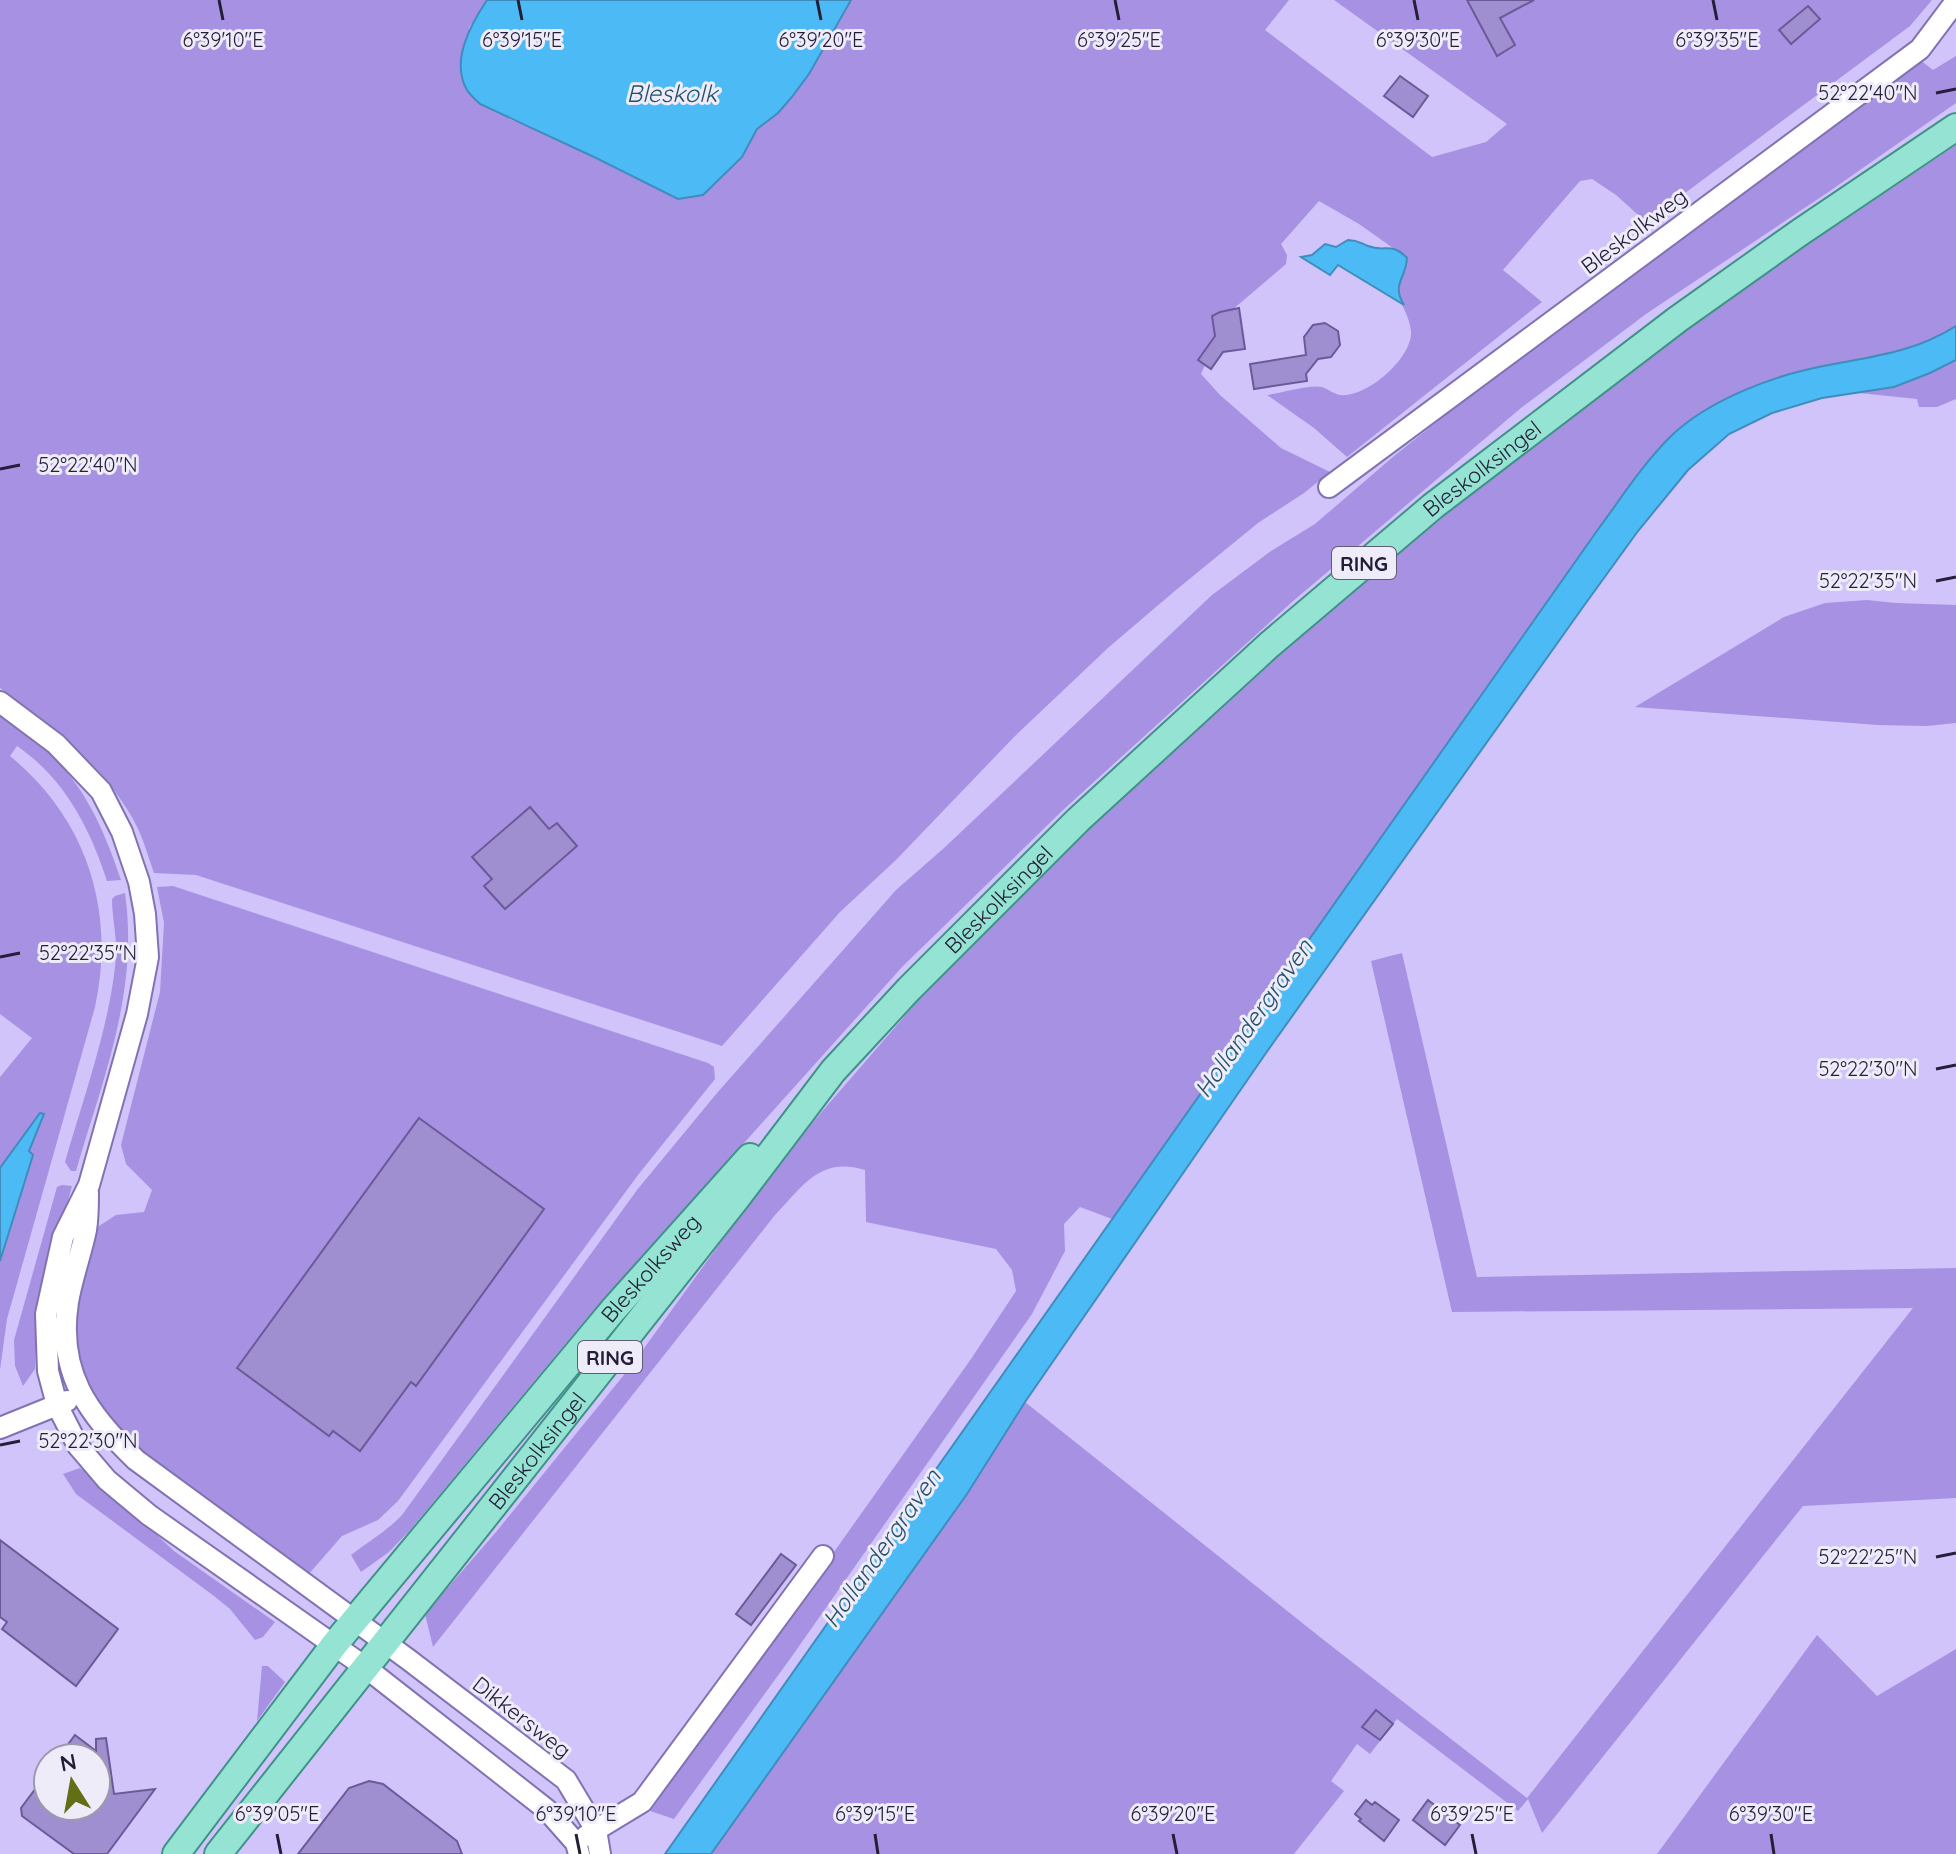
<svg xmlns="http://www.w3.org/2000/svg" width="1956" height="1854" font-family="Quicksand,sans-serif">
<rect width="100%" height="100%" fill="#d1c4fb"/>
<!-- green -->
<path fill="#a791e3" d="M0,0H487L469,28L509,119L538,130L634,178L703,195L742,157L757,129L778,113L791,97L809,74L851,0H1289L1265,30L1432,157L1486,142L1507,124L1334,0H1932L1910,26L1646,222L1616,195L1592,179L1580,181L1503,270L1542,302L1347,457L1314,428L1267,395C1281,393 1310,384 1322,387C1328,389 1334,394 1340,395C1366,398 1410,360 1411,334C1412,318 1395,296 1397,287C1400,275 1407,273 1407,258L1359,224L1319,201L1281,244L1287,255L1286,264L1232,310L1215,331L1212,349L1201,374L1220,395L1281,448L1330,472L1304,493L1258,523L1176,590L1109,647L1014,737L896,860L840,912L722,1046L196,875L154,873C148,856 143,837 134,821C103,764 51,726 0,688Z
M1956,56V103L1827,193L1646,314L1521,408L1292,602L1063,810L903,966L586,1319L410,1530L389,1552L361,1572L351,1555C369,1541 387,1531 402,1515L637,1190L717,1093L896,890L944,848L1212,595L1271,551L1315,524L1394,456L1609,285L1920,60L1933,70Z
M1956,145V326C1914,352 1875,356 1828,365C1773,375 1715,397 1673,435C1664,443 1656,453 1648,462L1112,1219L1080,1207L1064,1224L1065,1251L1032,1314L790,1659L674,1819L650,1811L971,1359L1016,1291L1012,1270L996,1249L866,1222L865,1170C820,1156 803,1186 775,1215L433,1647L425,1614L496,1532L632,1365L780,1160L949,965L1080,834L1312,625L1484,483L1640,362L1772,269Z
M1956,360V399L1937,407H1919L1917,399L1859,393C1894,387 1924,376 1956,360Z
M1867,600L1896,603L1956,605V723L1927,726L1878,725L1635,707L1784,617L1825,603Z
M0,716C17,729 35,740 50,754C87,789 105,833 121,880L107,881C90,828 64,778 17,746L10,756C87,819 116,911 95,1007L7,1319L0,1370V1261L33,1155L29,1152L40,1125L38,1116L27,1135L0,1168V1077L32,1038L0,1014Z
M173,886L708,1063L714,1067L715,1079L638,1175L398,1501L378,1520L342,1536L307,1576L143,1456L96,1405L77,1359L74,1304L96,1228L116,1215L144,1212L152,1190L126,1164L121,1145L160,992L164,923L157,887Z
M125,893C139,992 103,1078 76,1171H71L65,1162C83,1099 112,1019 116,955C117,936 112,918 112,899L115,896Z
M1402,953L1477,1277L1956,1268V1498L1803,1506L1542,1833L1528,1799L1518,1811L1397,1719L1370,1754L1357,1744L1331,1781L1344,1791L1294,1854H711L967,1494L1025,1402L1325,1641L1527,1798L1913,1308L1452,1312L1371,961Z
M62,1185L72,1186L38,1311L35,1369L23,1386L15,1366L14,1340L57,1187Z
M80,1468L114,1495L174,1551L275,1622L263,1637L255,1640L230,1609L214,1596L76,1494L63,1474Z
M1817,1635L1877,1696L1956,1649V1854H1657Z
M262,1666H268L285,1682L257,1721Z"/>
<!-- water -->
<path fill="#4cbbf5" stroke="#408cbc" stroke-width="2" d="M487,0H851L809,74L791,98L778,113L757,129L742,157L703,195L678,199L594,157L480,104C476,100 470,95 467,90C450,61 471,24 487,0Z
M1348,240C1358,240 1360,243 1368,246C1385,253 1391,241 1407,258C1406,279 1391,284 1404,305L1338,265L1330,275L1301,257L1312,255L1325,244L1336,247Z
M1956,326V360L1930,373L1894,387L1822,398L1772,413L1729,434L1688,470L1638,531L1583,607L1266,1053L1025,1402L967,1494L711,1854H665L1599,528C1622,497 1643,464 1670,437C1709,399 1777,374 1829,365C1876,356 1914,352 1956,326Z
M40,1113L44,1114L29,1151L33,1155L0,1261V1168Z"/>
<!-- building -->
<path fill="#9f8ed0" stroke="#6b5a97" stroke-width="2" d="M1467,0H1534L1500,18L1515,45L1497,56Z
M1808,6L1820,19L1791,44L1779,30Z
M1400,76L1428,96L1413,117L1384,96Z
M1239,308L1245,349L1223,352L1211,369L1198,360L1215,336L1212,316L1220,312Z
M1325,323L1338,331L1340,345L1331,357L1318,359L1306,374L1307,381L1254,389L1250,364L1306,355L1304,337L1313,325Z
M530,807L549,829L557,823L577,846L505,909L484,886L492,879L472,857Z
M419,1118L544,1209L416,1386L411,1382L360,1451L333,1431L329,1436L237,1368Z
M0,1540L118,1629L76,1686L2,1629L7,1622L0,1617Z
M781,1554L796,1565L751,1625L736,1614Z
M1376,1710L1393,1724L1380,1740L1362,1727Z
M75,1735L96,1751V1739L106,1738L114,1794L155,1789L107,1854H74L22,1816L21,1808L48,1772V1806H96V1758H58Z
M369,1781L383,1784L457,1841L462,1854H298L349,1788Z
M1366,1800L1372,1805L1375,1802L1399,1820L1384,1841L1359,1821L1361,1819L1355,1814Z
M1428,1800L1460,1825L1445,1845L1413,1820Z"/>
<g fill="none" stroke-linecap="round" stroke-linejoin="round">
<defs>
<path id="minor" d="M1329,487L1920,49L1956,1
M0,702L56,744L101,791L122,832L139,882L145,914L148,957L137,1014L89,1185L63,1237L46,1314L48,1371L57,1405L78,1446L107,1480L149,1515L365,1667L546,1809L576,1843L579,1854
M88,1192C88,1205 88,1218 86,1230C81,1254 72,1278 68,1302C57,1373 88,1414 136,1460L409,1660L566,1780L596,1830L600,1854
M0,1428L67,1401
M586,1836L642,1802L823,1556"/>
<g id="major">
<path id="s1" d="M176,1854L334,1645L613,1310L750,1157"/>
<path id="s2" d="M218,1854L736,1199L833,1071L909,989L1078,820L1269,645L1433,506L1678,319L1799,233L1956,127"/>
</g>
</defs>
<!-- minor casing -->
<use href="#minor" stroke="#8372b2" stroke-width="24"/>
<!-- major casing -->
<use href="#major" stroke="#409289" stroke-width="30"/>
<!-- minor -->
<use href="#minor" stroke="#fff" stroke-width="20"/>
<!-- major -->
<use href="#major" stroke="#95e3d2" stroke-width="26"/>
</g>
<!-- ticks -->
<path fill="none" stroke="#251e38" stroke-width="3" d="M219,0L223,20M518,0L522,20M817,0L821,20M1115,0L1119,20M1414,0L1418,20M1713,0L1717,20M1936,93L1956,89M0,469L20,465M1936,581L1956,577M0,957L20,953M1936,1069L1956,1065M0,1445L20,1441M1936,1557L1956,1553M277,1834L281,1854M576,1834L580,1854M875,1834L878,1854M1173,1834L1177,1854M1472,1834L1476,1854M1771,1834L1774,1854"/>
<g text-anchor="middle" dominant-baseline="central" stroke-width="6" stroke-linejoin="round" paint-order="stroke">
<!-- shield labels -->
<g fill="#efecfa" stroke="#625c72" stroke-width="2">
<rect x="1332" y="547" width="64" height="32" rx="6"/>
<rect x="578" y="1341" width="64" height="32" rx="6"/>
</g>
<g font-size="20" font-weight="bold" fill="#251e38">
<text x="1364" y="563">RING</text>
<text x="610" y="1357">RING</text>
</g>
<!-- street labels -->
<g font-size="22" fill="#251e38" stroke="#efecfa">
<text transform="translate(1634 231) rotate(-37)">Bleskolkweg</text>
<text stroke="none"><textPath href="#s2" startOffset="1882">Bleskolksingel</textPath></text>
<text stroke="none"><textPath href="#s2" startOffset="1234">Bleskolksingel</textPath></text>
<text stroke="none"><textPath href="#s1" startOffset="754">Bleskolksweg</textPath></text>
<text stroke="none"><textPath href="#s2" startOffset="514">Bleskolksingel</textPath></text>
<text transform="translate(522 1717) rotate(38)">Dikkersweg</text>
</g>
<!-- water labels -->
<g font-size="24" font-style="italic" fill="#24516a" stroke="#efecfa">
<text x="672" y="93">Bleskolk</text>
<text transform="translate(1253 1018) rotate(-55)">Hollandergraven</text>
<text transform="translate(881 1548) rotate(-55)">Hollandergraven</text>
</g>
</g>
<g font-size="20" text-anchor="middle" fill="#251e38" stroke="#efecfa" stroke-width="6" stroke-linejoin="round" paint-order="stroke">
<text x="223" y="47">6°39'10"E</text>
<text x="522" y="47">6°39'15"E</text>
<text x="821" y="47">6°39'20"E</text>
<text x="1119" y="47">6°39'25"E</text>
<text x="1418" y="47">6°39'30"E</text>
<text x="1717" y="47">6°39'35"E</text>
<text x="1868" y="100">52°22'40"N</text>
<text x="88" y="472">52°22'40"N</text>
<text x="1868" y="588">52°22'35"N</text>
<text x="88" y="960">52°22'35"N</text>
<text x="1868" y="1076">52°22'30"N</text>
<text x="88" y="1448">52°22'30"N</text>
<text x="1868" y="1564">52°22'25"N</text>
<text x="277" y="1821">6°39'05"E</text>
<text x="576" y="1821">6°39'10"E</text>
<text x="875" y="1821">6°39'15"E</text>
<text x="1173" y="1821">6°39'20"E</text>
<text x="1472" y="1821">6°39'25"E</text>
<text x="1771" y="1821">6°39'30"E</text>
</g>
<!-- north arrow -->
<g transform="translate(72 1782) rotate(349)"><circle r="38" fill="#efecfa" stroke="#9e9aac" stroke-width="2"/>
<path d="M0-6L14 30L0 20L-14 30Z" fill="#646e15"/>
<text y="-12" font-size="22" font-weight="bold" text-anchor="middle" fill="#251e38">N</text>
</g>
</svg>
